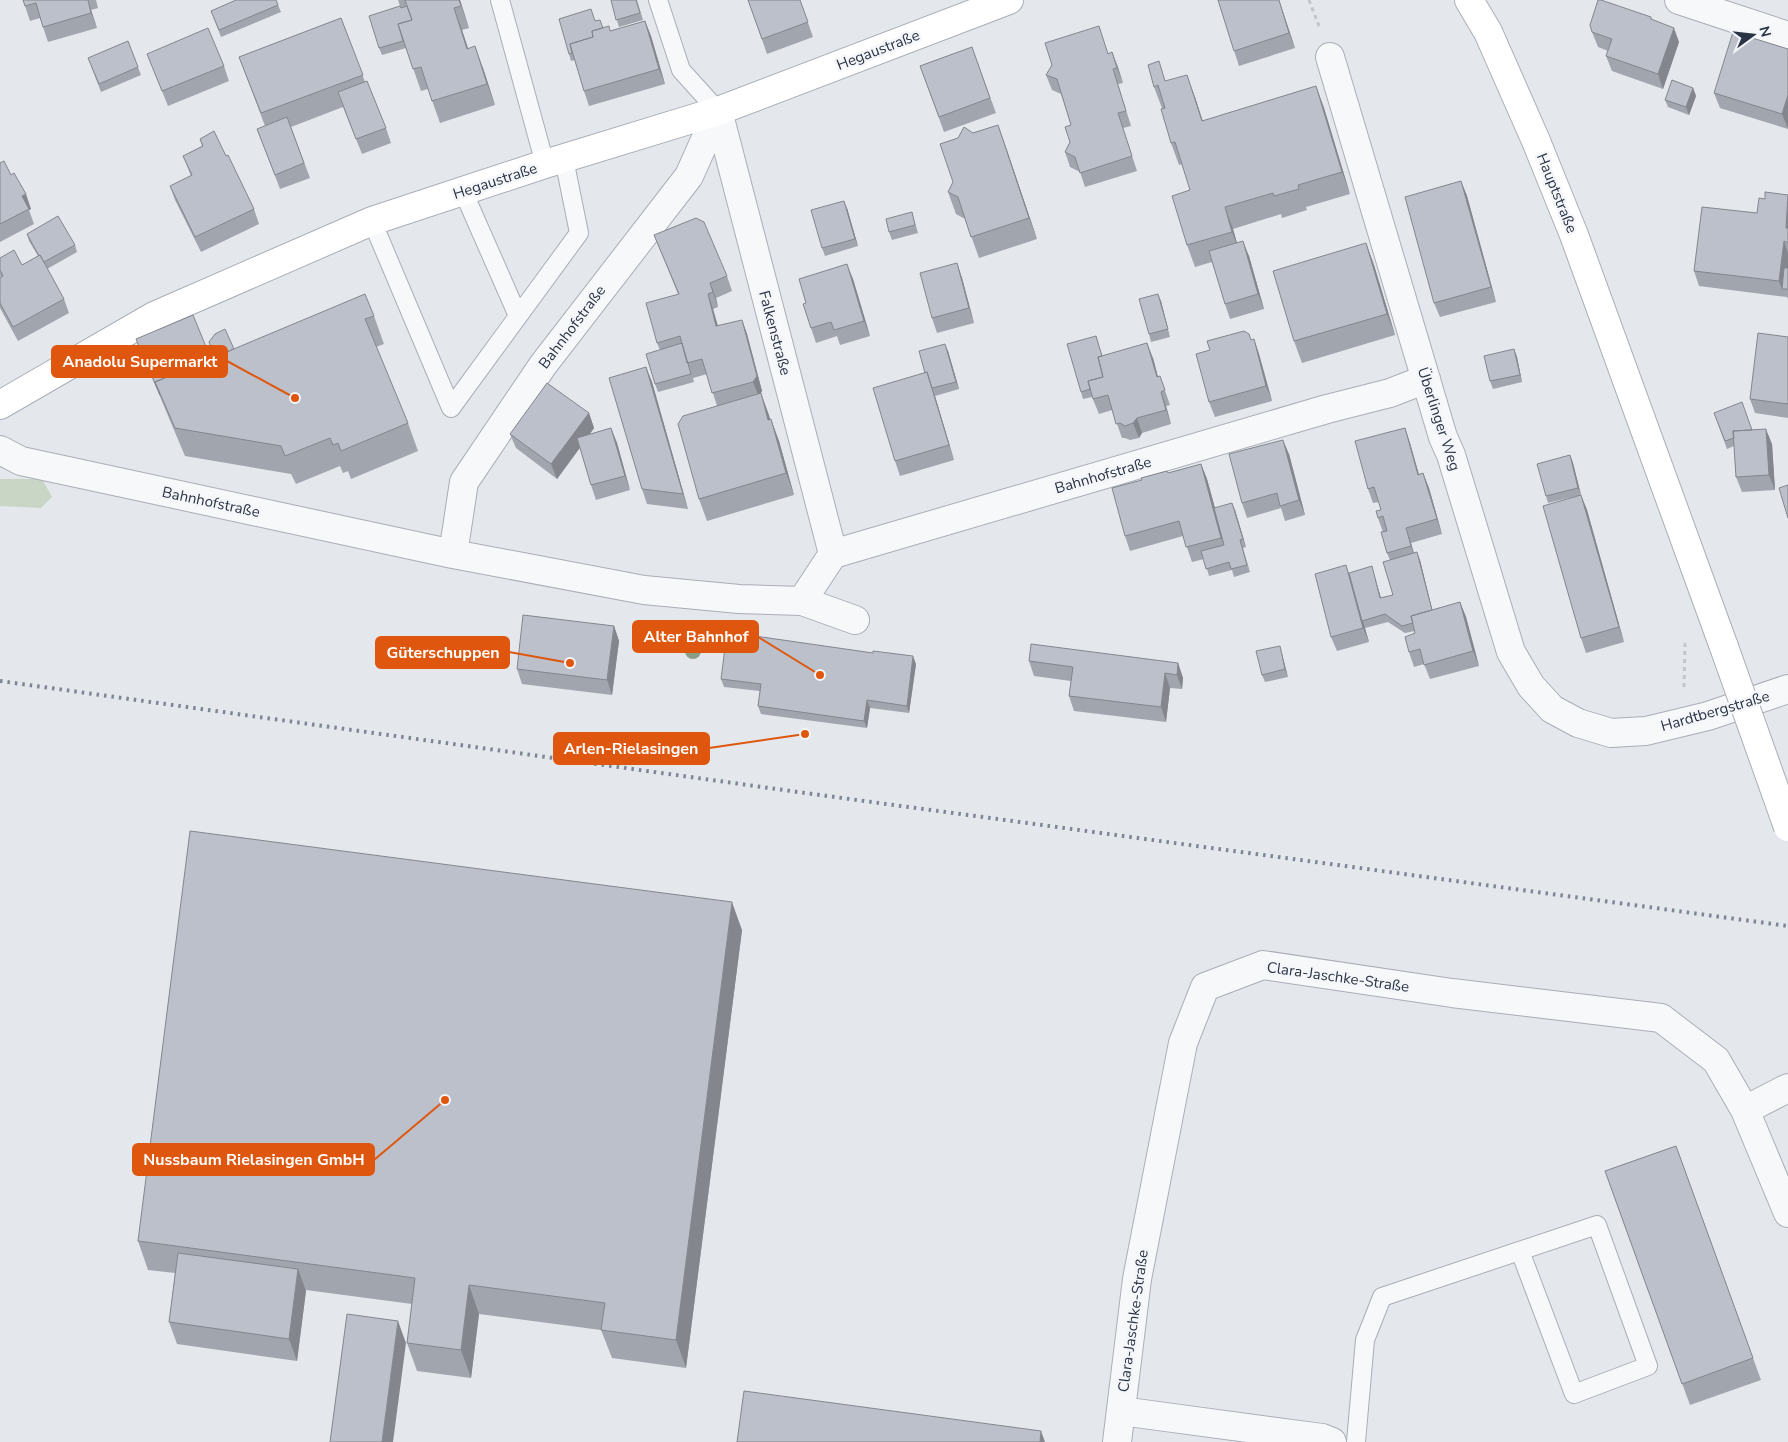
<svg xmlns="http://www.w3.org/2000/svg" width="1788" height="1442" font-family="'Nunito Sans',sans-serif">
<rect width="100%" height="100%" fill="#e4e7ec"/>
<!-- green -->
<path fill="#c9d6c5" d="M0,479H42L52,497L41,508L0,506Z"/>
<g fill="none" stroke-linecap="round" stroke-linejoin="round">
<defs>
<path id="lane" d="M500,0L545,164
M658,0L681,70L718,111
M463,191L518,316
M372,221L451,408L579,233L564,159
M1356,1442L1365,1340L1382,1297L1597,1225L1648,1366L1574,1394L1520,1251"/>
<path id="street" d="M1679,0L1788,36
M1330,57L1443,437L1451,455L1511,652L1531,686L1552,709L1578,723L1611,733L1646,731L1708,716L1788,689
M718,111L833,554
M0,450L21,461L453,554L644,590L739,599L802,601L855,620
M453,554L464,482L543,365L689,176L718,111
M802,601L833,554L1327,409L1390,393L1426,379
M1745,1110L1788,1088
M1121,1411L1322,1438L1332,1442
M1117,1442L1137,1279L1183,1043L1205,987L1263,965L1452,993L1661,1018L1716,1060L1745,1110L1788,1213"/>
<path id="secondary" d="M1469,0L1488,32L1536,141L1574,235L1724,647
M0,405L154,316L372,221L545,164L718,111L1009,0"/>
</defs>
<!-- lane casing -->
<use href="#lane" stroke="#a9aeb7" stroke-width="20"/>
<!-- street casing -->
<use href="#street" stroke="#a9aeb7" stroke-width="30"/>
<!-- secondary casing -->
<use href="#secondary" stroke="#a9aeb7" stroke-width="30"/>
<!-- path -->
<path stroke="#c2c5cb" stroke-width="3" stroke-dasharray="4 4" stroke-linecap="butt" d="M1309,0L1319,26
M1684,687L1685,644L1687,642"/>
<!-- lane -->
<use href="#lane" stroke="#f7f8fa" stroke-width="18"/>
<!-- street -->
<use href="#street" stroke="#f7f8fa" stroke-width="28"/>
<!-- secondary -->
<use href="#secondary" stroke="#fff" stroke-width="28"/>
<!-- rail -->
<path stroke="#7d8696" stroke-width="4" stroke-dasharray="2.5 5" stroke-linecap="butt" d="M0,681L798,792L1788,926"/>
<defs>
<path id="secondary-bridge" d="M1724,647L1788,827"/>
</defs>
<!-- secondary-bridge casing -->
<use href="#secondary-bridge" stroke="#a9aeb7" stroke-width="30" stroke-linecap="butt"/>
<!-- secondary-bridge -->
<use href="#secondary-bridge" stroke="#fff" stroke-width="28"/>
</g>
<!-- trees -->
<circle fill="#899d89" cx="693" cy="651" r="8"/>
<!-- wall -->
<path fill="#a1a5ae" d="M23,0H96L98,8L91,10L97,28L48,42L40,18L30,21Z
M276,0L281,12L221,37L211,11Z
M398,0H460L469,28L462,30L468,48L483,68L495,105L440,123L428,89L421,91L406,48L382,55L379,48L400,6Z
M611,0H637L643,20L619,27Z
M748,0H800L813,37L767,54Z
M1218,0H1279L1295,48L1239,66Z
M1651,17L1652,20L1679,42L1663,89L1612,71L1606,56L1608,51L1598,47L1592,32Z
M341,18L365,82L386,128L391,143L362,154L343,107L291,127L310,178L280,189L257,129L265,126L239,57Z
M595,21L603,28L611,31L645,21L651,36L665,84L589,106L584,91L575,60L571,61L569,54Z
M1099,26L1108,54L1112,52L1123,83L1118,84L1131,126L1123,128L1137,171L1085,187L1080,172L1070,167L1065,152L1070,142L1071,125L1061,94L1052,90L1046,75Z
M972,47L996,113L944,132L920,66Z
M1788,49V129L1720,108L1714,93Z
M147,54L224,66L229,81L168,106Z
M91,66L138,67L141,75L101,92Z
M1166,81L1195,97L1203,121L1316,86L1324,108L1350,194L1306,207L1307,210L1282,218L1281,214L1233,229L1237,243L1249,256L1264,309L1230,319L1225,304L1212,262L1195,267L1187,245L1190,190L1182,164L1179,165L1171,143L1162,108L1154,87Z
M1693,88L1696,96L1689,115L1668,107L1665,100Z
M998,125L1037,239L979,258L965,219L956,214L948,192L953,182L973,133Z
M200,139L226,156L254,209L259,224L201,252L175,200L170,186L191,176L183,156L202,146Z
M0,163L31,209L29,210L34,224L0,242Z
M1461,181L1467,196L1496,302L1440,317L1434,303Z
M1788,196V299L1787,297L1699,286L1694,271L1757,213L1765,199Z
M847,208L858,246L825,256L822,248Z
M912,212L918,233L892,240L889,232Z
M27,234L75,245L77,252L47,269L64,299L69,313L18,341L0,308V278L1,277L0,276V270L22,265L38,256L29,241Z
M654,235L727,276L732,291L716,298L718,307L713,309L718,326L742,320L747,334L762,391L760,394L779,441L794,495L707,521L699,499L717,406L707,374L693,378L694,382L658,392L655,384L660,350L657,343L678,294Z
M1366,243L1374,265L1395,335L1302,363L1294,341Z
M957,263L962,278L974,323L937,333L932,318Z
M853,279L870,336L840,345L837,336L816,343L811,328L806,303Z
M1161,301L1170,337L1151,342L1149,334Z
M374,316L384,344L376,347L408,423L418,451L351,479L348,471L343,473L340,466L296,484L291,474L185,456L142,354L136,339L211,359L215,357L209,342L234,349Z
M1096,336L1102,356L1153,358L1158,377L1160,376L1170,405L1166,406L1171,424L1142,433L1139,438L1130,440L1125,438H1122L1112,410L1099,414L1092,397L1083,399L1081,392Z
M1788,337V418L1755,413L1750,399Z
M1254,339L1259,354L1272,401L1215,417L1209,402L1251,340Z
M1514,349L1517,357L1522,382L1493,389L1490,381Z
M948,351L959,389L935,396L954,460L900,476L895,461L925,373Z
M646,367L652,382L688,509L647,504L642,489Z
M589,413L594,428L590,434L611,428L617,443L630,490L596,500L591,485L580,448L557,479L516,448L510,434Z
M1714,413L1752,430L1772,444L1775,490L1742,492L1736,477L1734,446L1727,449Z
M1405,428L1410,443L1419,474L1423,473L1429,488L1442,534L1411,543L1414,553L1420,560L1432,610L1460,602L1466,617L1479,666L1430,679L1424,664L1414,667L1409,652L1415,633V631L1405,633L1388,622L1365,628L1369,642L1337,651L1331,637L1349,573L1374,574L1381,598L1393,595L1390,560L1387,553L1383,532L1378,518L1381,510L1379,502L1373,503L1368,489Z
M1289,454L1305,515L1285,521L1281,508L1247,518L1242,503Z
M1570,455L1573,463L1581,495L1587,510L1624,642L1586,653L1581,638L1577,496L1548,503L1546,496Z
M1201,464L1207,479L1215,508L1235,510L1246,547L1243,548L1250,572L1234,577L1232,570L1209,576L1204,559L1192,562L1183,536L1130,551L1125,536L1168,473Z
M614,626L619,641L612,695L522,684L517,669Z
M1282,654L1288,677L1265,682L1262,675Z
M1029,661L1178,663L1183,678L1182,689L1170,688L1166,722L1074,711L1069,696L1071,681L1034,676Z
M916,664L909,713L870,708L867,728L761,714L758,706L760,691L724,687L721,679Z
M742,930L686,1368L612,1358L601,1330L479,1314L471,1378L417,1371L407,1343L412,1304L306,1290L297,1361L177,1344L169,1322L175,1273L148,1270L138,1241Z
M1676,1146L1761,1380L1690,1405L1605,1171Z"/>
<!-- shaded-wall -->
<path fill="#83868d" d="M88,0L91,10L97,28L91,13Z
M459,0H460L469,28Z
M1279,0L1295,48L1289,33Z
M454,8L462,30L475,70L467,49Z
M645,21L651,36L665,84L659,69Z
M1674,28L1679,42L1663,89L1658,74Z
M475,46L483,68L495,105L487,84Z
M1112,52L1118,67L1123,83L1117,68Z
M1187,75L1195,97L1209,143L1202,121Z
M1316,86L1324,108L1350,194L1342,172Z
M1693,88L1696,96L1689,115L1686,107Z
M1788,95V129L1782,114Z
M998,125L1006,147L1037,239L1029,218Z
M1461,181L1467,196L1496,302L1491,287Z
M26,194L31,209L29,210L22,196Z
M1788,195V234L1786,228Z
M844,201L847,208L858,246L855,239Z
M1225,207L1233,229L1240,254L1232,232Z
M1243,241L1249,256L1264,309L1258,294Z
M1784,241L1788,253V265L1785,289H1782L1779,281Z
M1366,243L1374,265L1395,335L1387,314Z
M957,263L962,278L974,323L969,308Z
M847,264L853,279L870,336L864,321Z
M710,283L716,298L718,307Z
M708,294L713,309L722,341L716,326Z
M1158,294L1161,301L1170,337L1168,329Z
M742,320L747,334L762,391L759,397L753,382Z
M1254,339L1259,354L1272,401L1266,386Z
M1147,343L1153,358L1162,392L1157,377Z
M945,344L948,351L959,389L956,382Z
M1514,349L1517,357L1522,382L1520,375Z
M646,367L652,382L688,509L683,494Z
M932,388L935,396L954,460L949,445Z
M1161,392L1166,406L1171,424L1166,410Z
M761,393L769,415L776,442L768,420Z
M589,413L594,428L557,479L551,464Z
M1137,418L1142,433L1139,438L1133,423Z
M771,419L779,441L794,495L786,473Z
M611,428L617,443L630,490L625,476Z
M1405,428L1410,443L1423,490L1418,475Z
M1766,429L1772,444L1775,490L1769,475Z
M1283,440L1289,454L1305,515L1299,500Z
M1570,455L1573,463L1581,495L1578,488Z
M1201,464L1207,479L1227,552L1221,538Z
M1423,473L1429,488L1442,534L1437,519Z
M1581,495L1587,510L1624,642L1619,627Z
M1232,503L1235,510L1246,547L1243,539Z
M1406,528L1411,543L1416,561L1411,546Z
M1417,552L1420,560L1436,625L1433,618Z
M1346,565L1351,580L1369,642L1363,628Z
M1372,566L1374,574L1383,605L1380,598Z
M1460,602L1466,617L1479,666L1473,651Z
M614,626L619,641L612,695L607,680Z
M1280,646L1282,654L1288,677L1285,669Z
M913,656L916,664L909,713L907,706Z
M1178,663L1183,678L1182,689L1177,675Z
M1165,673L1170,688L1166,722L1161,707Z
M867,700L870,708L867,728L864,721Z
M732,902L742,930L686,1368L676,1340Z
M298,1269L306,1291L297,1361L289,1339Z
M469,1285L479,1314L471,1378L461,1350Z
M398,1321L406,1343L393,1442H382Z
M1041,1431L1045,1442H1040Z"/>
<!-- building -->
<path fill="#bbc0ca" stroke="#83868d" d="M23,0H88L91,13L43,27L36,3L25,6Z
M236,0H276L278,5L219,30L211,11Z
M405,0H459L461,6L454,8L467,49L475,46L487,84L432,101L421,67L413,69L398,24L412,20Z
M611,0H636L640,13L616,20Z
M748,0H800L808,22L762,39Z
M1218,0H1279L1289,33L1234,51Z
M1598,0H1601L1651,17V19L1674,28L1658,74L1606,56L1612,39L1592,32L1590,25Z
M400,6L401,8L407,6L412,20L398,24L403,41L379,48L369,16Z
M591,9L595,21L600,20L603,28L592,31L593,37L570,44L572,53L569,54L559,19Z
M341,18L363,75L261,113L239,57Z
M645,21L659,69L584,91L570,44L593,37L592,31L602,28L609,26L610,31Z
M1099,26L1108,54L1112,52L1117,68L1113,69L1126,111L1118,113L1132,156L1080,173L1075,157L1065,152L1070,142L1065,127L1071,125L1057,79L1046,75L1052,65L1045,43Z
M208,28L224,66L162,91L147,54Z
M1733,32L1788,49V95L1782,114L1714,93Z
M128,41L138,67L99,84L88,58Z
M972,47L990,98L939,117L920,66Z
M1159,61L1165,81L1187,75L1202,121L1316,86L1342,172L1298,185L1299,189L1274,196L1273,193L1225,207L1232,232L1187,245L1172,196L1190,190L1175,142L1171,143L1161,109L1165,108L1158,85L1154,87L1148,65Z
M1672,80L1693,88L1686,107L1665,100Z
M367,81L386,128L356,139L338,92Z
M287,117L304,163L275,175L257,129Z
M998,125L1029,218L971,237L958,197L948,192L953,182L940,144L958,138L964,127L973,133Z
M214,131L226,156L228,155L254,209L195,237L170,186L192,175L183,156L203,146L200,139Z
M4,161L11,175L14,173L26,194L22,196L29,209L0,224V163Z
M1461,181L1491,287L1434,303L1405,197Z
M1765,192L1788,195L1786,228H1788V243L1784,241L1779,281L1694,271L1702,207L1757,213L1759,198L1765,199Z
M844,201L855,239L822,248L811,210Z
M912,212L915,225L889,232L886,219Z
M58,216L75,245L44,262L40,255L39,256L27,234Z
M696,218L704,222L727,276L710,283L713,292L708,294L716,326L742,320L757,376L753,382L712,393L702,359L687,363L680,336L657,343L646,303L679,294L654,235Z
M1243,241L1258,294L1225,304L1209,251Z
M1366,243L1387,314L1294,341L1273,271Z
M14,250L22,265L40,255L64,299L13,327L0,303V278L3,276L0,270V258Z
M957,263L969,308L932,318L920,273Z
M847,264L864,321L834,330L831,322L811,328L803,304L806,303L799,279Z
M1784,268H1788V289H1782Z
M365,294L374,316L365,319L408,423L341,451L338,443L333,445L330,438L285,456L281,446L175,428L155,382Z
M1158,294L1168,329L1149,334L1139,299Z
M193,315L211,359L155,382L160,395L136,339Z
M225,329L234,349L215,357L209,342L215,334Z
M1244,331L1249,334L1251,340L1254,339L1266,386L1209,402L1196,354L1210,350L1207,341Z
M1758,333L1788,337V404L1750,399Z
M1096,336L1102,356L1098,357L1103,377L1088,381L1090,389L1081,392L1067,344Z
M682,343L691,374L655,384L646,354Z
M1147,343L1157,377L1160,376L1165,390L1161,392L1166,410L1137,418L1133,423L1125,426L1120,423L1116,424L1108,395L1093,399L1088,381L1103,377L1098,357Z
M945,344L956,382L932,388L927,372L925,373L919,351Z
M1514,349L1520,375L1490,381L1484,356Z
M646,367L683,494L642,489L609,378Z
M927,372L949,445L895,461L873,388Z
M547,383L589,413L551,464L510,434Z
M761,393L768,420L771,419L786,473L699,499L678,424L683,416Z
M1742,402L1752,430L1733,431L1734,438L1725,441L1714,413Z
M611,428L625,476L591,485L577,438Z
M1405,428L1418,475L1423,473L1437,519L1406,528L1411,546L1387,553L1381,532L1387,531L1383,516L1378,518L1376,511L1381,510L1374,487L1368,489L1355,441Z
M1766,429L1769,475L1736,477L1733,431Z
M1283,440L1299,500L1280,506L1277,493L1242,503L1229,454Z
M1570,455L1578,488L1546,496L1537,464Z
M1201,464L1221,538L1186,547L1179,521L1125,536L1112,488L1142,480L1141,478L1167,471L1168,473Z
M1788,485V518L1779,488Z
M1581,495L1619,627L1581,638L1543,506Z
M1232,503L1243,539L1240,540L1247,565L1231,569L1229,562L1206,569L1201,551L1224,545L1214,508Z
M1417,552L1432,610L1411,616L1413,623L1402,626L1385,614L1362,621L1349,573L1372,566L1380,598L1393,595L1383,562Z
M1346,565L1363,628L1331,637L1315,574Z
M1460,602L1473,651L1424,665L1420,649L1409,652L1405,637L1415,633L1411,616Z
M523,615L614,626L607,680L517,669Z
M727,632L873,653V651L913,656L907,706L867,700L864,721L758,706L761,684L721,679Z
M1031,644L1178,663L1177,675L1165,673L1161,707L1069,696L1073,667L1029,661Z
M1280,646L1285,669L1262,675L1256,651Z
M190,831L732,902L676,1340L601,1330L605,1303L469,1285L461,1350L407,1343L415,1278L138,1241Z
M1676,1146L1753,1358L1682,1384L1605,1171Z
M178,1253L298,1269L289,1339L169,1322Z
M347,1314L398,1321L382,1442H330Z
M744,1391L1041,1431L1040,1442H737Z"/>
<g text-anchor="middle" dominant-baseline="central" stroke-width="5" stroke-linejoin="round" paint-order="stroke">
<!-- street labels -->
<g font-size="15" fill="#2b3445" stroke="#f4f6f9">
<text transform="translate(878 50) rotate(-21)">Hegaustraße</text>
<text transform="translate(495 181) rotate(-18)">Hegaustraße</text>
<text transform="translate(1557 193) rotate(68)">Hauptstraße</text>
<text transform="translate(572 327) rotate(-53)">Bahnhofstraße</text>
<text transform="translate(775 333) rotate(75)">Falkenstraße</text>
<text transform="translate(1439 419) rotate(72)">Überlinger Weg</text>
<text transform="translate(1103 475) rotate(-16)">Bahnhofstraße</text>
<text transform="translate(211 502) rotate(12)">Bahnhofstraße</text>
<text transform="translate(1715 711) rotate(-16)">Hardtbergstraße</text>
<text transform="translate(1338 977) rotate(8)">Clara-Jaschke-Straße</text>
<text transform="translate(1133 1321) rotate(-82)">Clara-Jaschke-Straße</text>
</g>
</g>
<!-- callouts -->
<path fill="none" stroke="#df570f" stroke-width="2" d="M295 398L227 361M820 675L758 637M570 663L509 652M805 734L709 748M445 1100L374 1160"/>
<g fill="#df570f" stroke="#f4f6f9" stroke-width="2">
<circle cx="295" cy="398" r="5"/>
<circle cx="820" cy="675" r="5"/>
<circle cx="570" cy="663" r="5"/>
<circle cx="805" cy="734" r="5"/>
<circle cx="445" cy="1100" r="5"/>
</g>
<g fill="#df570f" stroke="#df570f" stroke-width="2">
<rect x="52" y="346" width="175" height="31" rx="5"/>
<rect x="633" y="621" width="125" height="31" rx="5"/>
<rect x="376" y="637" width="133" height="31" rx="5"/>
<rect x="554" y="733" width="155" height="31" rx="5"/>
<rect x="133" y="1144" width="241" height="31" rx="5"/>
</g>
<g font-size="16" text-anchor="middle" font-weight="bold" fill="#fff">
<text x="140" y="367">Anadolu Supermarkt</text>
<text x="696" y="642">Alter Bahnhof</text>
<text x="443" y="658">Güterschuppen</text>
<text x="631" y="754">Arlen-Rielasingen</text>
<text x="254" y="1165">Nussbaum Rielasingen GmbH</text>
</g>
<!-- north arrow -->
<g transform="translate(1753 35) rotate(75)" stroke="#f4f6f9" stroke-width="4" paint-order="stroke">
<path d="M0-4L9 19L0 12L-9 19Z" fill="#2b3445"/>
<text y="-8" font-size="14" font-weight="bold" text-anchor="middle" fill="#2b3445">N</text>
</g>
</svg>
